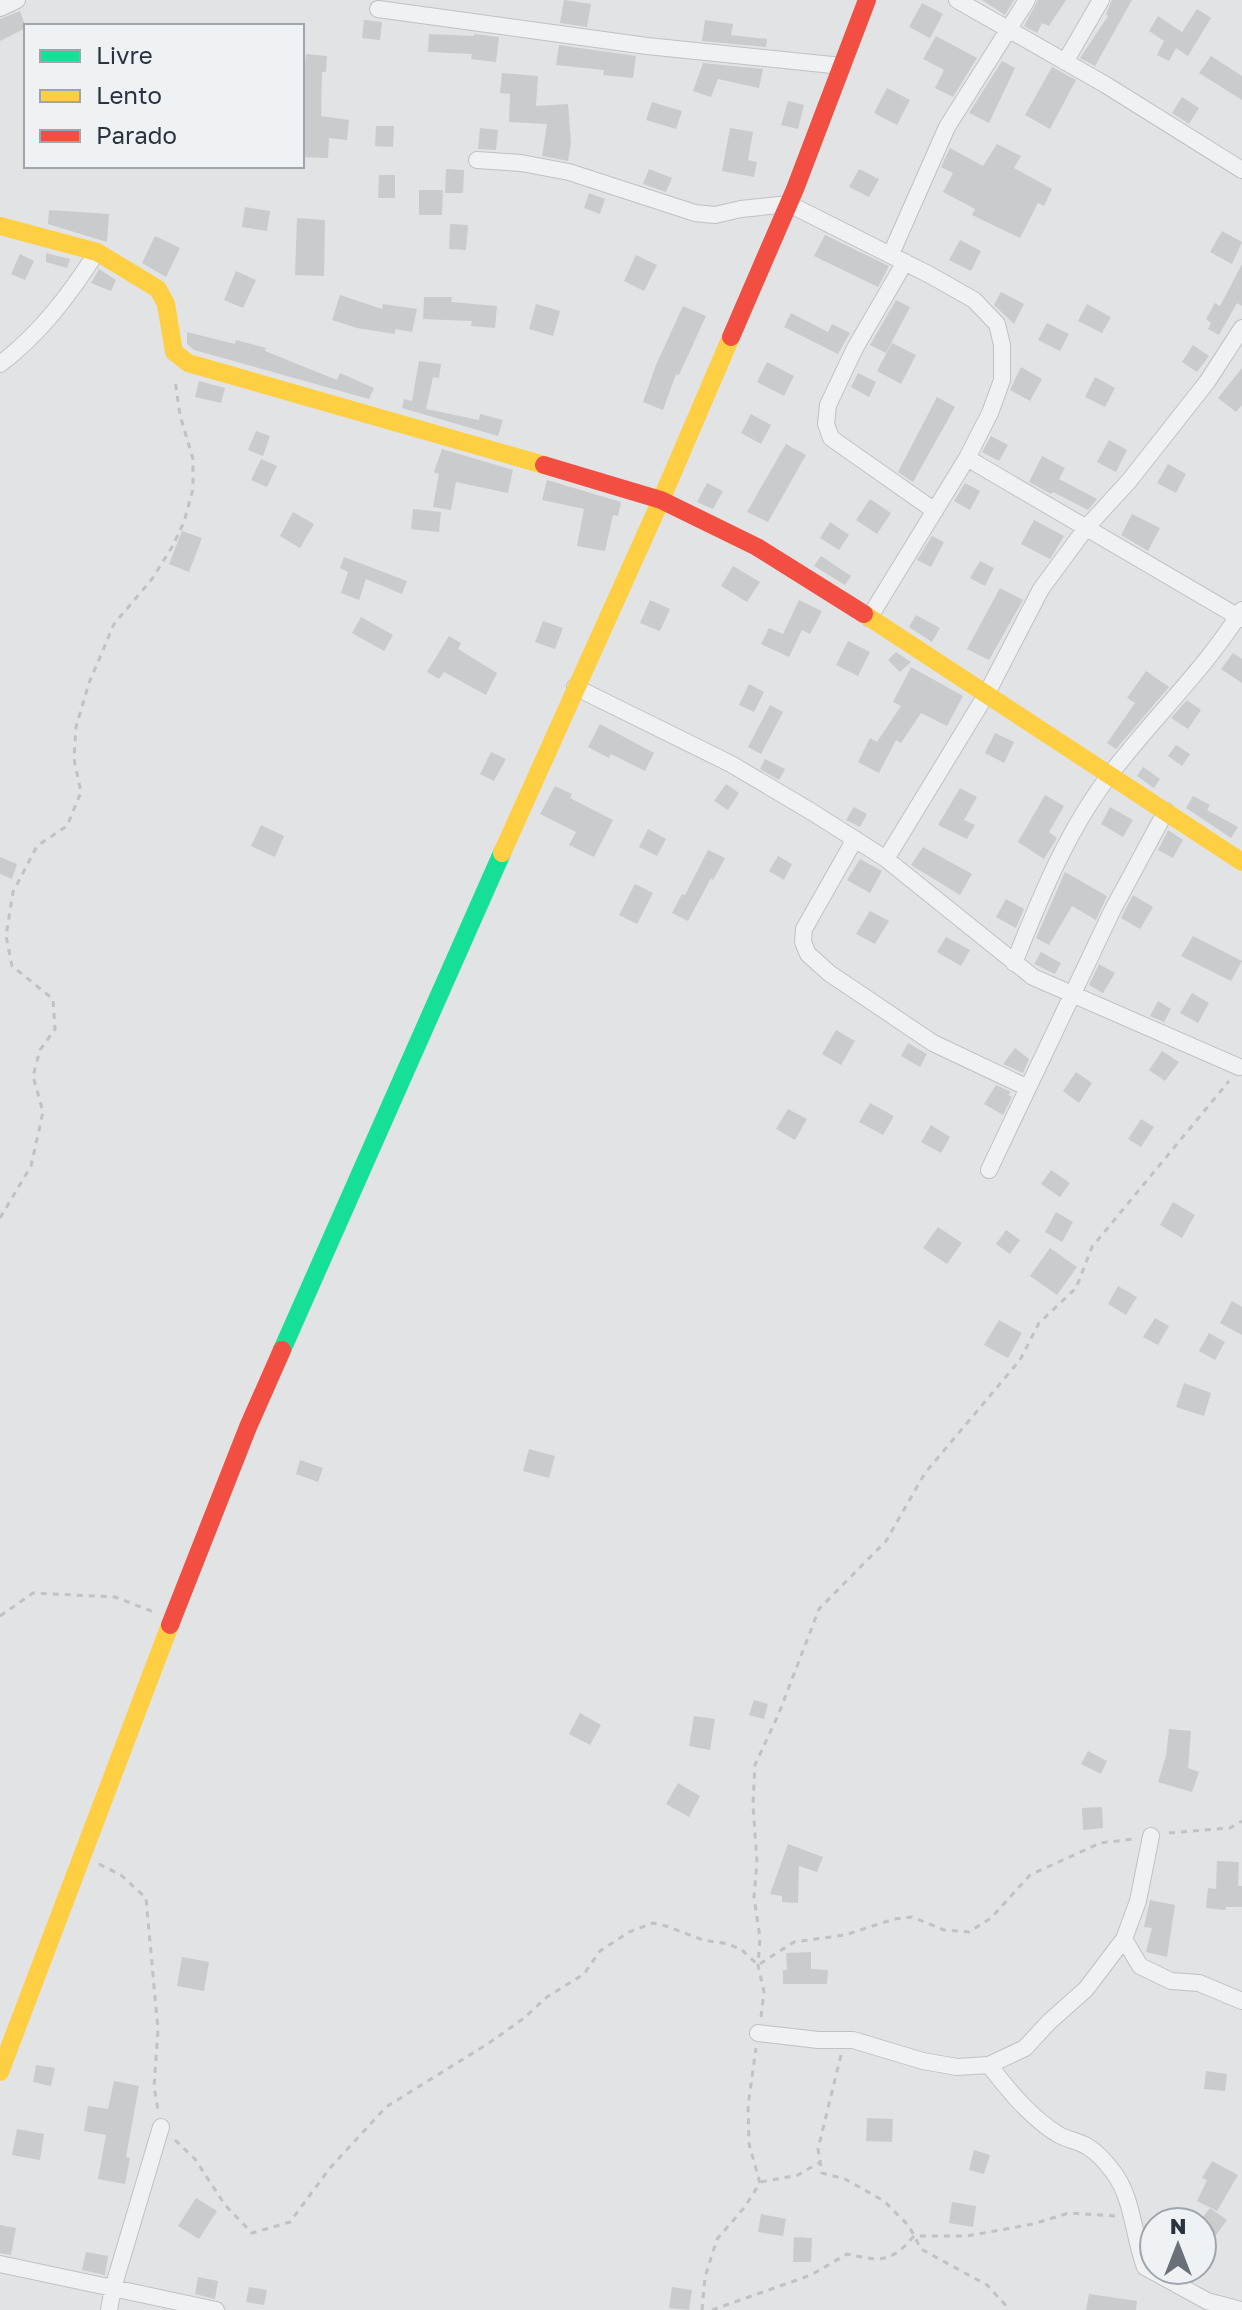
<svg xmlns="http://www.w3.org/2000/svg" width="1242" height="2310" font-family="'Golos Text',sans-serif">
<rect width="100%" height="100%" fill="#e1e3e5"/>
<!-- building -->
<path fill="#c9cbcd" d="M564,0L591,4L587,27L560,23Z
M982,0H1014L1005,15Z
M1038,0H1066L1049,26L1042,23L1037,33L1024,26Z
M1112,0H1132L1095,66L1080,58L1108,16L1106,14Z
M922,3L943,14L930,38L909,27Z
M1197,9L1211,18L1188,56L1176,48L1169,61L1157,55L1164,41L1149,31L1158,16L1182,32Z
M20,11L26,28L0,41V19Z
M364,20L382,22L380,40L362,38Z
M705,20L733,24L731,35L767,39L766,47L702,41Z
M429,34L474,36V34L499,37L496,62L471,59L472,54L428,52Z
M936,36L977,58L953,97L935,88L944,70L923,59Z
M559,45L636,56L633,78L603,75L604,70L556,65Z
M306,54L327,56L326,72H322L321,116L349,120L347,140L329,138L328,158L302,157V75H304Z
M1211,56L1242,76V100L1199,73Z
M1002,61L1015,68L989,123L969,113Z
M703,63L763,69L759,88L718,79L711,97L693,91Z
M1052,67L1076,80L1050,129L1025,115Z
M502,73L538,76L536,106L568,104L571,143L568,161L542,156L547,124L509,122L510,94L500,93Z
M887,88L910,100L897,125L874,113Z
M1182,97L1199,108L1189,124L1172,113Z
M788,101L804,105L798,129L781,125Z
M652,102L682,111L676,129L646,120Z
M376,126H394L393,147L375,146Z
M480,128L498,130L496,150L478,149Z
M730,128L753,132L748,160L757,162L754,177L722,171Z
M997,144L1021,156L1014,168L1052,189L1044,206L1038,203L1020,238L972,215L975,209L943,192L953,173L941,167L950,148L983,166Z
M446,169L464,170L463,193H445Z
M649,169L672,178L666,192L643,184Z
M859,169L879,179L869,197L849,187Z
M379,175H395V198H378Z
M419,190H443L442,215H419Z
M589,193L605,199L600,214L584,208Z
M245,207L270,211L267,231L242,227Z
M49,210L109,214L107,242L48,224Z
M297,218L325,220L324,276L295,275Z
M450,224L468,225L466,250L449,249Z
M1222,231L1242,242L1232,264L1210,252Z
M825,235L889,266L878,287L814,256Z
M155,236L180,248L166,277L142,263Z
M960,240L981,251L971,271L949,260Z
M46,253L70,259L67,268L46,262Z
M20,254L34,261L25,280L11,274Z
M636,255L657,265L644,291L624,281Z
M1242,264V306L1237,303L1219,335L1208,329L1211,323L1206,319L1215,303L1220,306Z
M99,269L116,280L111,291L91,283Z
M236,271L256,280L243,308L224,300Z
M1001,292L1024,304L1014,324L994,305Z
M340,295L382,309L383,304L417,309L412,332L395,329V334L357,328L332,320Z
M424,297H452L451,302L497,306L495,328L471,326L472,321L423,319Z
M896,300L910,307L886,353L870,345Z
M536,304L560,311L553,336L529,329Z
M1087,304L1111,317L1102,333L1078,321Z
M683,306L706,316L679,375L676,374L663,410L643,402L656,365Z
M791,313L828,332L832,324L850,333L838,354L784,327Z
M1047,323L1069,334L1060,351L1038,340Z
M187,332L235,344L236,340L266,348L265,351L337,380L340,373L374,388L369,399L194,350L187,344Z
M892,343L916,355L901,384L877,371Z
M1193,345L1209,356L1197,372L1182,362Z
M419,361L441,364L439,378L433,377L426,409L479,420L480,414L503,420L498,436L402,408L404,399L412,401Z
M767,362L794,376L784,396L757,382Z
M1021,367L1042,379L1030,401L1010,390Z
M1242,368V405L1236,412L1218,398Z
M858,373L876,382L869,397L851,387Z
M1095,377L1115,388L1105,407L1085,397Z
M199,381L225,388L221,403L195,397Z
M937,397L955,407L913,482L898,472Z
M751,414L771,425L761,444L741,433Z
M256,431L270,436L263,456L248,450Z
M991,436L1008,445L999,461L982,452Z
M1109,440L1127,450L1116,472L1097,462Z
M786,444L806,455L768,522L747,512Z
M442,449L513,470L508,493L456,482L451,510L433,507L439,474L434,472Z
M1042,456L1065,468L1059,479L1097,499L1088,510L1053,492L1051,494L1029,482Z
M261,459L277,466L267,487L251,480Z
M1168,464L1186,474L1176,493L1157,483Z
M547,480L621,502L618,516L613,515L605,551L577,546L584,509L542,500Z
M707,483L723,491L713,509L697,502Z
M965,483L980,491L970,510L954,501Z
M870,499L891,513L877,534L856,520Z
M413,509L441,512L439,532L411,529Z
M293,512L314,524L300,548L280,536Z
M1132,514L1160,528L1148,551L1121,535Z
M1034,520L1064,536L1050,559L1021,544Z
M830,522L849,535L839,550L820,538Z
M182,531L202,538L189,572L169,564Z
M932,536L944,542L931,567L917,560Z
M821,556L851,576L845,585L814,566Z
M344,557L407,581L402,594L366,579L359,600L341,593L348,572L340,568Z
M980,561L994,568L985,586L970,578Z
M733,566L760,582L747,602L721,586Z
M1000,588L1023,600L989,660L967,649Z
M650,600L670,609L660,631L640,623Z
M799,600L822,611L810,634L802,630L789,657L761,644L769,628L783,634Z
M916,615L940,628L932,642L909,627Z
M361,617L393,635L384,651L352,633Z
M543,621L563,628L555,649L535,642Z
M449,636L461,643L458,649L497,673L486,695L444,672L439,679L427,672Z
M848,641L870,652L858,676L836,665Z
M896,652L911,662L900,672L888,660Z
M1233,653L1242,659V683L1221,669Z
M911,667L963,696L947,726L921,713L901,743L896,740L879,773L858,762L870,738L877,742L901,706L893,702Z
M1146,671L1169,687L1116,749L1107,743L1135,703L1127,698Z
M749,684L764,692L754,712L739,705Z
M1187,700L1201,710L1188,729L1171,718Z
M770,705L783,712L761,754L748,747Z
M600,724L654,753L645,771L611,754L609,758L588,747Z
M995,733L1014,742L1004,763L985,753Z
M1176,745L1190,754L1182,766L1168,756Z
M491,752L506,759L494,781L480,774Z
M765,759L785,769L779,780L760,769Z
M1143,767L1160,779L1154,788L1137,776Z
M726,784L739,793L728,810L714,801Z
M555,786L572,794L570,798L613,820L594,857L569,845L576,832L540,814Z
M960,788L977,797L964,820L975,825L967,839L938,825Z
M1045,795L1064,806L1049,832L1057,838L1044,859L1018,842Z
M1193,796L1210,805L1207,810L1238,827L1231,838L1186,808Z
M854,807L867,814L860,827L846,820Z
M1110,807L1133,820L1123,837L1101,824Z
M261,825L284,836L275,857L251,846Z
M648,829L666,839L657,856L639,847Z
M1168,830L1183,840L1173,858L1158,850Z
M923,847L972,874L960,895L911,865Z
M708,850L725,858L713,880L711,878L688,921L672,913L682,894L685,895Z
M778,856L792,864L784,880L769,871Z
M0,857L17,864L12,879L0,874Z
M860,859L882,871L870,893L847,880Z
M1065,872L1107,896L1096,920L1072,906L1049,945L1036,938Z
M635,884L653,893L637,924L619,915Z
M1133,895L1153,907L1140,929L1121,918Z
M1006,899L1024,909L1016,928L996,917Z
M870,911L889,921L875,944L856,934Z
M1193,936L1242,961L1231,981L1181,956Z
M946,937L970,950L961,966L937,952Z
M1041,952L1061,963L1055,974L1034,964Z
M1099,964L1115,973L1103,993L1089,985Z
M1192,993L1209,1003L1198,1023L1180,1013Z
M1158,1001L1171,1009L1164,1022L1150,1016Z
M836,1030L855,1041L841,1065L822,1054Z
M908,1043L927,1054L920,1067L901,1056Z
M1015,1048L1029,1059L1023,1073L1003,1064Z
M1162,1051L1179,1062L1165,1081L1149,1070Z
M1076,1072L1092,1083L1079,1103L1063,1091Z
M996,1085L1011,1092L1008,1095L1012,1097L1003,1115L984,1104Z
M870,1103L894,1116L883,1135L859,1122Z
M788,1109L807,1119L795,1140L776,1129Z
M1141,1119L1154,1127L1141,1147L1128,1139Z
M931,1125L950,1137L941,1153L921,1142Z
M1051,1170L1070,1183L1060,1197L1041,1184Z
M1173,1202L1195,1215L1182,1238L1160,1225Z
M1056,1212L1073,1222L1062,1242L1045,1232Z
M938,1227L962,1243L947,1264L923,1248Z
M1006,1230L1020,1240L1010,1254L996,1244Z
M1050,1248L1077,1267L1057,1295L1030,1276Z
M1118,1286L1137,1297L1126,1315L1108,1304Z
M1232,1301L1242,1307V1335L1220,1323Z
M1155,1318L1169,1326L1158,1345L1143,1337Z
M999,1320L1022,1333L1008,1358L984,1345Z
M1209,1333L1225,1342L1215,1360L1199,1351Z
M1184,1383L1211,1393L1204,1416L1176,1407Z
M529,1449L555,1456L549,1478L523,1471Z
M300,1460L323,1468L318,1482L296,1474Z
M754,1700L768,1704L764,1719L749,1715Z
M580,1713L601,1725L590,1745L569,1734Z
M694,1716L715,1719L710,1750L689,1746Z
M1169,1729L1191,1731L1188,1768L1199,1772L1192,1792L1158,1782L1166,1756Z
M1088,1751L1107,1761L1101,1774L1081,1764Z
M678,1783L700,1796L689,1817L666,1804Z
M1102,1807L1103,1828L1083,1830L1082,1808Z
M788,1844L823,1857L817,1872L799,1866L798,1903L782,1902V1896L770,1894Z
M1217,1861L1239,1862L1238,1886H1242V1907H1226L1225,1910L1206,1908L1208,1888L1216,1889Z
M1150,1900L1175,1905L1167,1957L1146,1952L1152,1928L1144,1927Z
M811,1952V1969L828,1970L827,1984H783V1970H787L786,1953Z
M182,1957L209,1962L204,1991L177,1986Z
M36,2065L55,2068L51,2086L33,2082Z
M1206,2071L1227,2074L1225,2091L1204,2089Z
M114,2081L139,2086L126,2157L130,2158L125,2184L98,2179L106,2135L84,2131L88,2106L108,2109Z
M867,2118L893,2119L892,2142L866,2141Z
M17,2129L44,2134L40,2160L12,2155Z
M974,2150L990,2155L984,2174L969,2170Z
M1212,2161L1238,2175L1217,2211L1197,2201L1207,2180L1202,2178Z
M196,2198L217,2211L199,2239L178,2226Z
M952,2202L976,2206L973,2227L949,2223Z
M1210,2208L1227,2220L1211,2242L1202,2235V2218Z
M761,2214L786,2219L783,2236L758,2232Z
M0,2225L16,2228L11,2255L0,2253Z
M794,2237L812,2238L811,2262H793Z
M86,2252L108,2256L105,2275L82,2270Z
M198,2277L218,2281L215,2299L195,2294Z
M249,2287L267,2290L264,2305L246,2302Z
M672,2287L692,2290L689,2310L669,2308Z
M1089,2294L1137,2301L1136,2310H1086Z"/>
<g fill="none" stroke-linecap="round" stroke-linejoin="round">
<defs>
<path id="street" d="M957,0L1106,85L1242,170
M0,8L17,0
M378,9L647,46L842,66
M1065,62L1101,0
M477,160L521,163L569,172L695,213L715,215L741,209L789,204L930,275L974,300L997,324L1002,345V380L990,413L967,458L869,618
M891,254L947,127L1027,0
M905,262L855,348L828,405L826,424L831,438L935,511
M0,364C40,334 70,294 97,252
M967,458L1242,619
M575,687L731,764L812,812L886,859L1033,977L1239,1067
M855,839L804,929L803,942L808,954L829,973L933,1043L1026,1087
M886,859L986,695L1041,589L1086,528L1129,481L1207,382L1242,328
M1014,963C1041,896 1067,830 1112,772C1154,717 1205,669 1242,610
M989,1170L1113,909L1166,811
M1124,1939L1140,1966L1171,1981L1199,1983L1242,2001
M758,2033L818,2040H853L923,2061L957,2067L989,2065L1025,2048L1049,2022L1086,1989L1124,1939L1138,1901L1151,1836
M989,2065C1009,2091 1031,2118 1059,2135C1068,2140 1079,2141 1088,2147C1097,2152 1108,2165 1114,2173C1134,2201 1133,2236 1145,2267L1207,2301L1241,2310
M0,2264L216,2310
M109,2310L113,2288L161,2127"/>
</defs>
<!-- street casing -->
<use href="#street" stroke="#bfc1c3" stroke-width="18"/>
<!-- path -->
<path stroke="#bfc2c6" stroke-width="3" stroke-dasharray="6 6" stroke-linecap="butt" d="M0,1218L31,1166L43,1112L33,1076L40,1050L55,1029L53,999L12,966L6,936L13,892L37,846L67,826L81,792L74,759L76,727L89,683L114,624L152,579L172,547L184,522L193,489V459L180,415L175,380
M0,1616L33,1593L115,1597L154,1612
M1169,1833L1230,1828L1242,1821
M99,1864L121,1875L146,1898L158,2030L154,2087L158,2110
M761,2017L764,1992L758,1965L760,1938L754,1897L757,1862L753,1805L755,1765L779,1713L819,1609L886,1541L925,1473L1020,1360L1039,1323L1076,1288L1092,1247L1229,1081
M841,2055L818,2149L822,2173L845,2179L884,2201L909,2226L921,2249L987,2285L1010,2310
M175,2140L195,2159L225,2205L252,2233L290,2222L330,2168L386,2107L489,2043L524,2018L547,1997L584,1974L600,1951L629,1932L653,1923L666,1926L703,1940L729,1944L742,1950L758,1965L794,1942L845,1935L894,1919L912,1917L944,1930L969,1932L991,1918L1030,1875L1100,1843L1134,1839
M761,2182L798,2175L820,2162
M702,2310L705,2277L717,2239L744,2208L760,2183L749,2144L748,2106L756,2048
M712,2310L811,2275L847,2254C881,2261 890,2264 914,2236H967L1033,2224L1069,2213L1115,2216"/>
<!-- street -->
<use href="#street" stroke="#f0f1f2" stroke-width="16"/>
<!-- fast -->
<path stroke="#16e098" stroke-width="18" d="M282,1350L502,853"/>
<!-- slow -->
<path stroke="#ffcf43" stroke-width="18" d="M0,226L97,252L158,289L166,304L174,352L188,363L544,465
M864,614L1242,862
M502,853L661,500L731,337
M0,2072L170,1625"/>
<!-- jam -->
<path stroke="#f24e42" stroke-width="18" d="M731,337L795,189L867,0
M544,465L661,500L757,547L864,614
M170,1625L248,1427L282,1350"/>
</g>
<!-- legend -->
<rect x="24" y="24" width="280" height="144" fill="#eef2f5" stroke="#9fa5ac" stroke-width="2"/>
<rect x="40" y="50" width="40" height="12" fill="#16e098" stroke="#9fa5ac" stroke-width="2"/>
<text x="96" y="64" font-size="24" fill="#29323e">Livre</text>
<rect x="40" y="90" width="40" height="12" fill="#ffcf43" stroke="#9fa5ac" stroke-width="2"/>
<text x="96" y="104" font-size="24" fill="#29323e">Lento</text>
<rect x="40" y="130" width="40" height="12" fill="#f24e42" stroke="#9fa5ac" stroke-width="2"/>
<text x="96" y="144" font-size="24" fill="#29323e">Parado</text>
<!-- north arrow -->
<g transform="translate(1178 2246)"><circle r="38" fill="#eef2f5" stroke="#9fa5ac" stroke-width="2"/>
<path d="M0-6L14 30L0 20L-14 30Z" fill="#697078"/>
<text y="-12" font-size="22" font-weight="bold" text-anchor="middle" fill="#29323e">N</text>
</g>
</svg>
